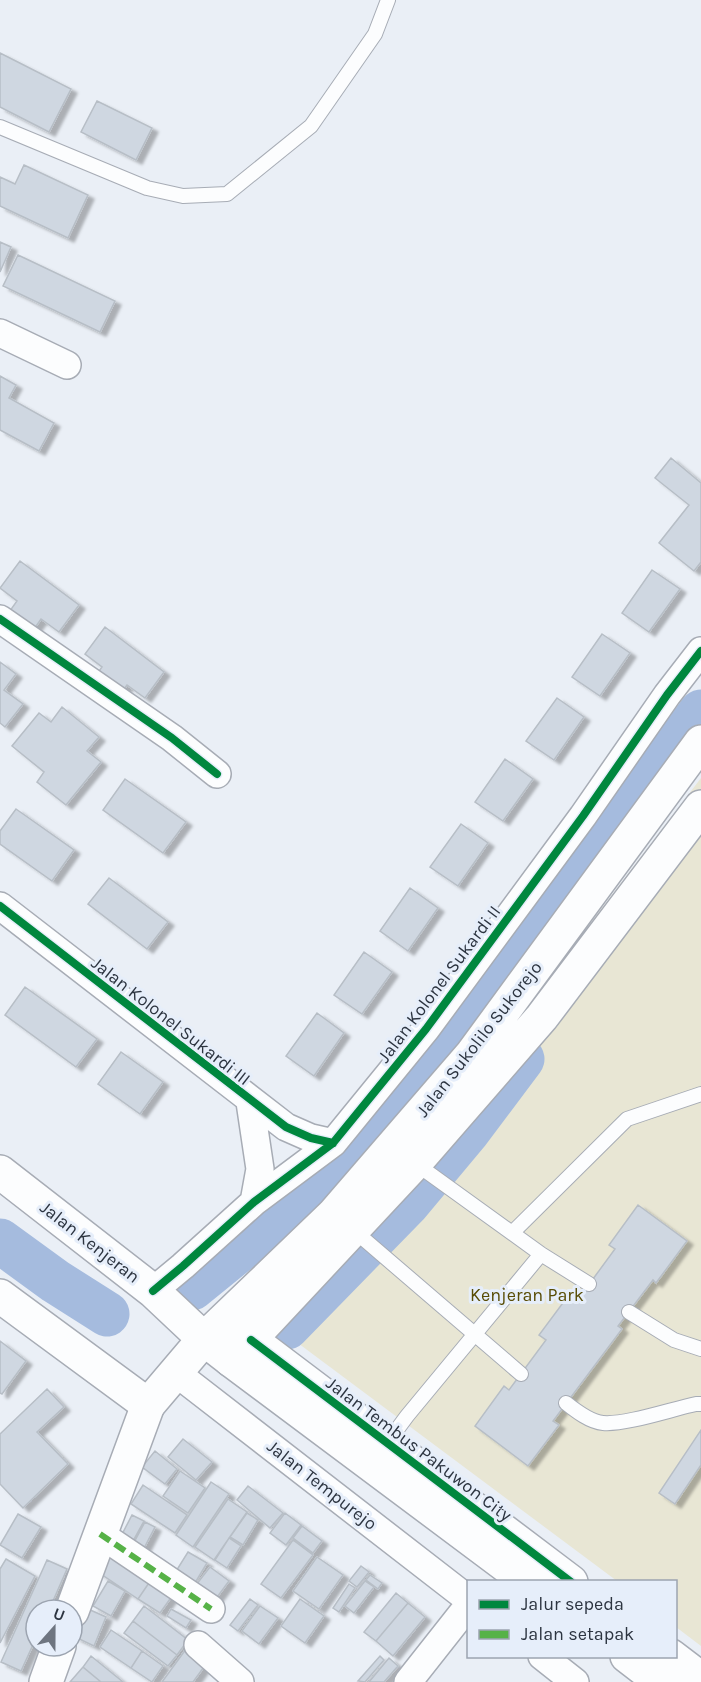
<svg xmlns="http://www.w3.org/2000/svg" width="701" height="1682" font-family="Karla,sans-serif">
<defs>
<filter id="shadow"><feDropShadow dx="6" dy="4" stdDeviation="1.5" flood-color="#0004"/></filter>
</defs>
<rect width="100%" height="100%" fill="#eaeff6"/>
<!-- green -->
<path fill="#e8e6d4" d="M701,778V1646L676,1627V1582L617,1581L267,1320L394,1181Z"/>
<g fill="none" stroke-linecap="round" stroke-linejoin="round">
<!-- river -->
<path stroke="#a5bbde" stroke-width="45" d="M0,1241L55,1281L107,1314
M192,1288L346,1163L398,1106L483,1002L701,712
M287,1327L407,1204L468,1131L522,1059"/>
</g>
<!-- building -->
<path fill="#cfd7e1" stroke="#b7bec6" stroke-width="1.5" filter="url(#shadow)" d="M0,53L71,89L49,132L0,107Z
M97,101L152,128L136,160L81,132Z
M24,165L88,195L68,238L0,206V177L15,184Z
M0,242L11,247L0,272Z
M18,255L115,301L100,332L3,286Z
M0,376L16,385L9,398L54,423L39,451L0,430Z
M671,458L701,483V562L694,571L659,543L689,505L655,478Z
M20,561L79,605L59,632L41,619L32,632L7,615L17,601L0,588Z
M652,570L680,589L649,632L622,613Z
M105,627L164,672L145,698L127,685L117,699L92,681L102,667L85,654Z
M602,634L630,653L600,696L572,677Z
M0,662L16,674L4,690L23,704L5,727L0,723Z
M557,698L584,717L554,760L526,741Z
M62,707L99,737L87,751L101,762L66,805L37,782L44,772L12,746L39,713L51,722Z
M505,759L533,779L503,821L475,802Z
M125,779L186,822L163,853L103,810Z
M16,809L74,850L52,881L0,844V831Z
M461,824L488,843L458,886L430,867Z
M109,878L168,922L147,949L88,904Z
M410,888L438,908L408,951L380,931Z
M364,952L392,972L362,1014L334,995Z
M25,987L97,1039L76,1067L5,1015Z
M317,1013L344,1033L314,1076L286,1056Z
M121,1052L163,1082L140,1114L98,1084Z
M638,1205L687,1241L656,1283L653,1280L618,1326L622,1329L553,1421L559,1425L528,1466L475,1426L504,1386L509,1390L546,1340L539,1335L571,1292L579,1298L615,1249L609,1245Z
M0,1341L26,1361L2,1394L0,1393Z
M47,1389L64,1407L37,1432L68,1464L23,1508L0,1484V1434Z
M701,1430V1465L675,1504L659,1493Z
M183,1439L212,1462L196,1480L168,1457Z
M155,1451L177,1469L165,1484L142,1467Z
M180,1471L205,1488L188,1513L163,1496Z
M211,1482L229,1494L193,1547L176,1535Z
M143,1485L187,1515L175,1533L131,1504Z
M248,1486L283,1513L270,1528L237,1500Z
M228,1499L247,1512L214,1560L195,1547Z
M247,1513L258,1520L243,1545L230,1537Z
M285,1513L301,1525L286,1545L270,1533Z
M18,1514L41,1527L22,1558L0,1545Z
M132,1515L144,1521L128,1550L117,1544Z
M145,1522L155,1527L141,1554L131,1548Z
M302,1526L322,1541L313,1553L293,1538Z
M229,1538L241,1546L227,1568L215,1560Z
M293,1540L313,1555L281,1598L261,1584Z
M113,1550L153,1577L138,1599L98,1572Z
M188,1552L207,1563L192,1588L173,1576Z
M317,1557L343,1575L319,1609L293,1591Z
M6,1559L35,1576L0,1643V1569Z
M47,1560L67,1569L49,1610H36V1638L21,1671L1,1662Z
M361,1566L369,1572L357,1587L349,1581Z
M210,1567L229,1581L215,1600L196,1585Z
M370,1575L382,1583L378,1589L366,1580Z
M153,1577L175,1592L160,1613L138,1599Z
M108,1581L125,1591L111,1616L93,1606Z
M365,1581L374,1587L354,1613L345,1606Z
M349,1584L355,1588L339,1612L333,1608Z
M396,1593L408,1603L376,1641L364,1632Z
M250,1599L258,1605L238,1631L230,1625Z
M300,1599L324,1616L305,1643L281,1626Z
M408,1603L425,1617L393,1656L376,1641Z
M144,1606L188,1640L177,1655L133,1621Z
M260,1606L278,1618L259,1644L242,1631Z
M88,1609L106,1617L94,1646L75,1637Z
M171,1609L191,1620L186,1628L167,1616Z
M133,1621L177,1655L168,1666L124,1633Z
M111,1630L142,1651L131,1668L100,1647Z
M189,1645L209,1660L193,1682H162Z
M142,1651L163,1666L152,1682L131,1668Z
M91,1656L123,1682H101L83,1667Z
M380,1656L384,1660L365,1682L358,1681Z
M389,1658L398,1666L384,1682H369Z
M83,1667L101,1682H70Z"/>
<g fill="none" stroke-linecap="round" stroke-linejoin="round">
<defs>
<path id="lane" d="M0,127L147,188L183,196L227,194L311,126L375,34L388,0
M415,1161L426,1171L541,1254L589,1284
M351,1228L521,1374
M512,1233L627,1119L701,1094
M629,1312L674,1340L701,1349
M566,1403C576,1411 590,1422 603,1423C625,1425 672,1409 696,1404H701
M387,1443L407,1416L541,1254"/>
<path id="street" d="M0,333L67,365
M0,619L172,738L217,774
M0,906L286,1127L311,1138L333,1143
M250,1102L260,1169L254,1202
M153,1291L183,1266L254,1202L333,1143L426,1029L583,816L667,695L701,651
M175,1372L468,1599
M100,1534L211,1609
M198,1645L240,1682
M542,1656L575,1682
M408,1682L468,1606"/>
<path id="secondary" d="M251,1340L571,1582
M231,1360L528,1582
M72,1611L148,1405
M627,1656L661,1682
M671,1656L701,1679
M46,1682L59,1646"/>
<path id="primary" d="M0,1172L153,1291L204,1339L231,1360L416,1162L542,1017L701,807
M0,1296L148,1405L204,1339L333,1215L472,1054L701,742"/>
</defs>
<!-- lane casing -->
<use href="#lane" stroke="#a7acb5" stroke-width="16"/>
<!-- street casing -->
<use href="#street" stroke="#a7acb5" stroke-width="30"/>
<!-- secondary casing -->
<use href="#secondary" stroke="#a7acb5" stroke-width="36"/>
<!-- primary casing -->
<use href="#primary" stroke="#a7acb5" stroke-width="36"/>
<!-- lane -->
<use href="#lane" stroke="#fcfdfe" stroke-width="14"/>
<!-- street -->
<use href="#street" stroke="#fcfdfe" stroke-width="27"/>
<!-- secondary -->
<use href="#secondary" stroke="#fcfdfe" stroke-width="33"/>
<!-- primary -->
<use href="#primary" stroke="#fcfdfe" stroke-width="33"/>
<!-- quiet -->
<path stroke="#56b247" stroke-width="6" stroke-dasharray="12 6" stroke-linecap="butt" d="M100,1534L211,1609"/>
<defs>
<path id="cycleway" d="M0,619L172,738L217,774
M0,906L286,1127L311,1138L333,1143
M153,1291L183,1266L254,1202L333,1143L426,1029L583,816L667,695L701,651
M251,1340L571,1582"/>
</defs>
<!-- cycleway casing -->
<use href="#cycleway" stroke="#e6eefa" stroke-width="11"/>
<!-- cycleway -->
<use href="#cycleway" stroke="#00873e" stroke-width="8"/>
</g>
<g text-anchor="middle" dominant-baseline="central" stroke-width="6" stroke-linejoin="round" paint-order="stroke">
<!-- street labels -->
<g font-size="18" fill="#2c3440" stroke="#e6eefa">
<text transform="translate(439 984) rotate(-53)">Jalan Kolonel Sukardi II</text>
<text transform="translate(171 1021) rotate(38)">Jalan Kolonel Sukardi III</text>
<text transform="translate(479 1039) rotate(-52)">Jalan Sukolilo Sukorejo</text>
<text transform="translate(90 1242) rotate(38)">Jalan Kenjeran</text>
<text transform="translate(419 1449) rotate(37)">Jalan Tembus Pakuwon City</text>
<text transform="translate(322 1485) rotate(38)">Jalan Tempurejo</text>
</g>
<!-- park labels -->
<g font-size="18" fill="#584c05" stroke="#e6eefa">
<text x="527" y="1295">Kenjeran Park</text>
</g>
</g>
<!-- legend -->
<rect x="467" y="1580" width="210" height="78" fill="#e6eefa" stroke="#9ca4b0" stroke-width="1.5"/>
<rect x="479" y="1600" width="30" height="9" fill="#00873e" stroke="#9ca4b0" stroke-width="1.5"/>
<text x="521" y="1610" font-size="18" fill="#2c3440">Jalur sepeda</text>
<rect x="479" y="1630" width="30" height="9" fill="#56b247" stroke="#9ca4b0" stroke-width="1.5"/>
<text x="521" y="1640" font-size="18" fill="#2c3440">Jalan setapak</text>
<!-- north arrow -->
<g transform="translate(54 1628) rotate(21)"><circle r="28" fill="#e6eefa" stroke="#9ca4b0" stroke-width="1.5"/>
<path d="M0-4.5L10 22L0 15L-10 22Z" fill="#6e7580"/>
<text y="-9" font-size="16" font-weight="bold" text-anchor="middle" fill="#2c3440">U</text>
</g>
</svg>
